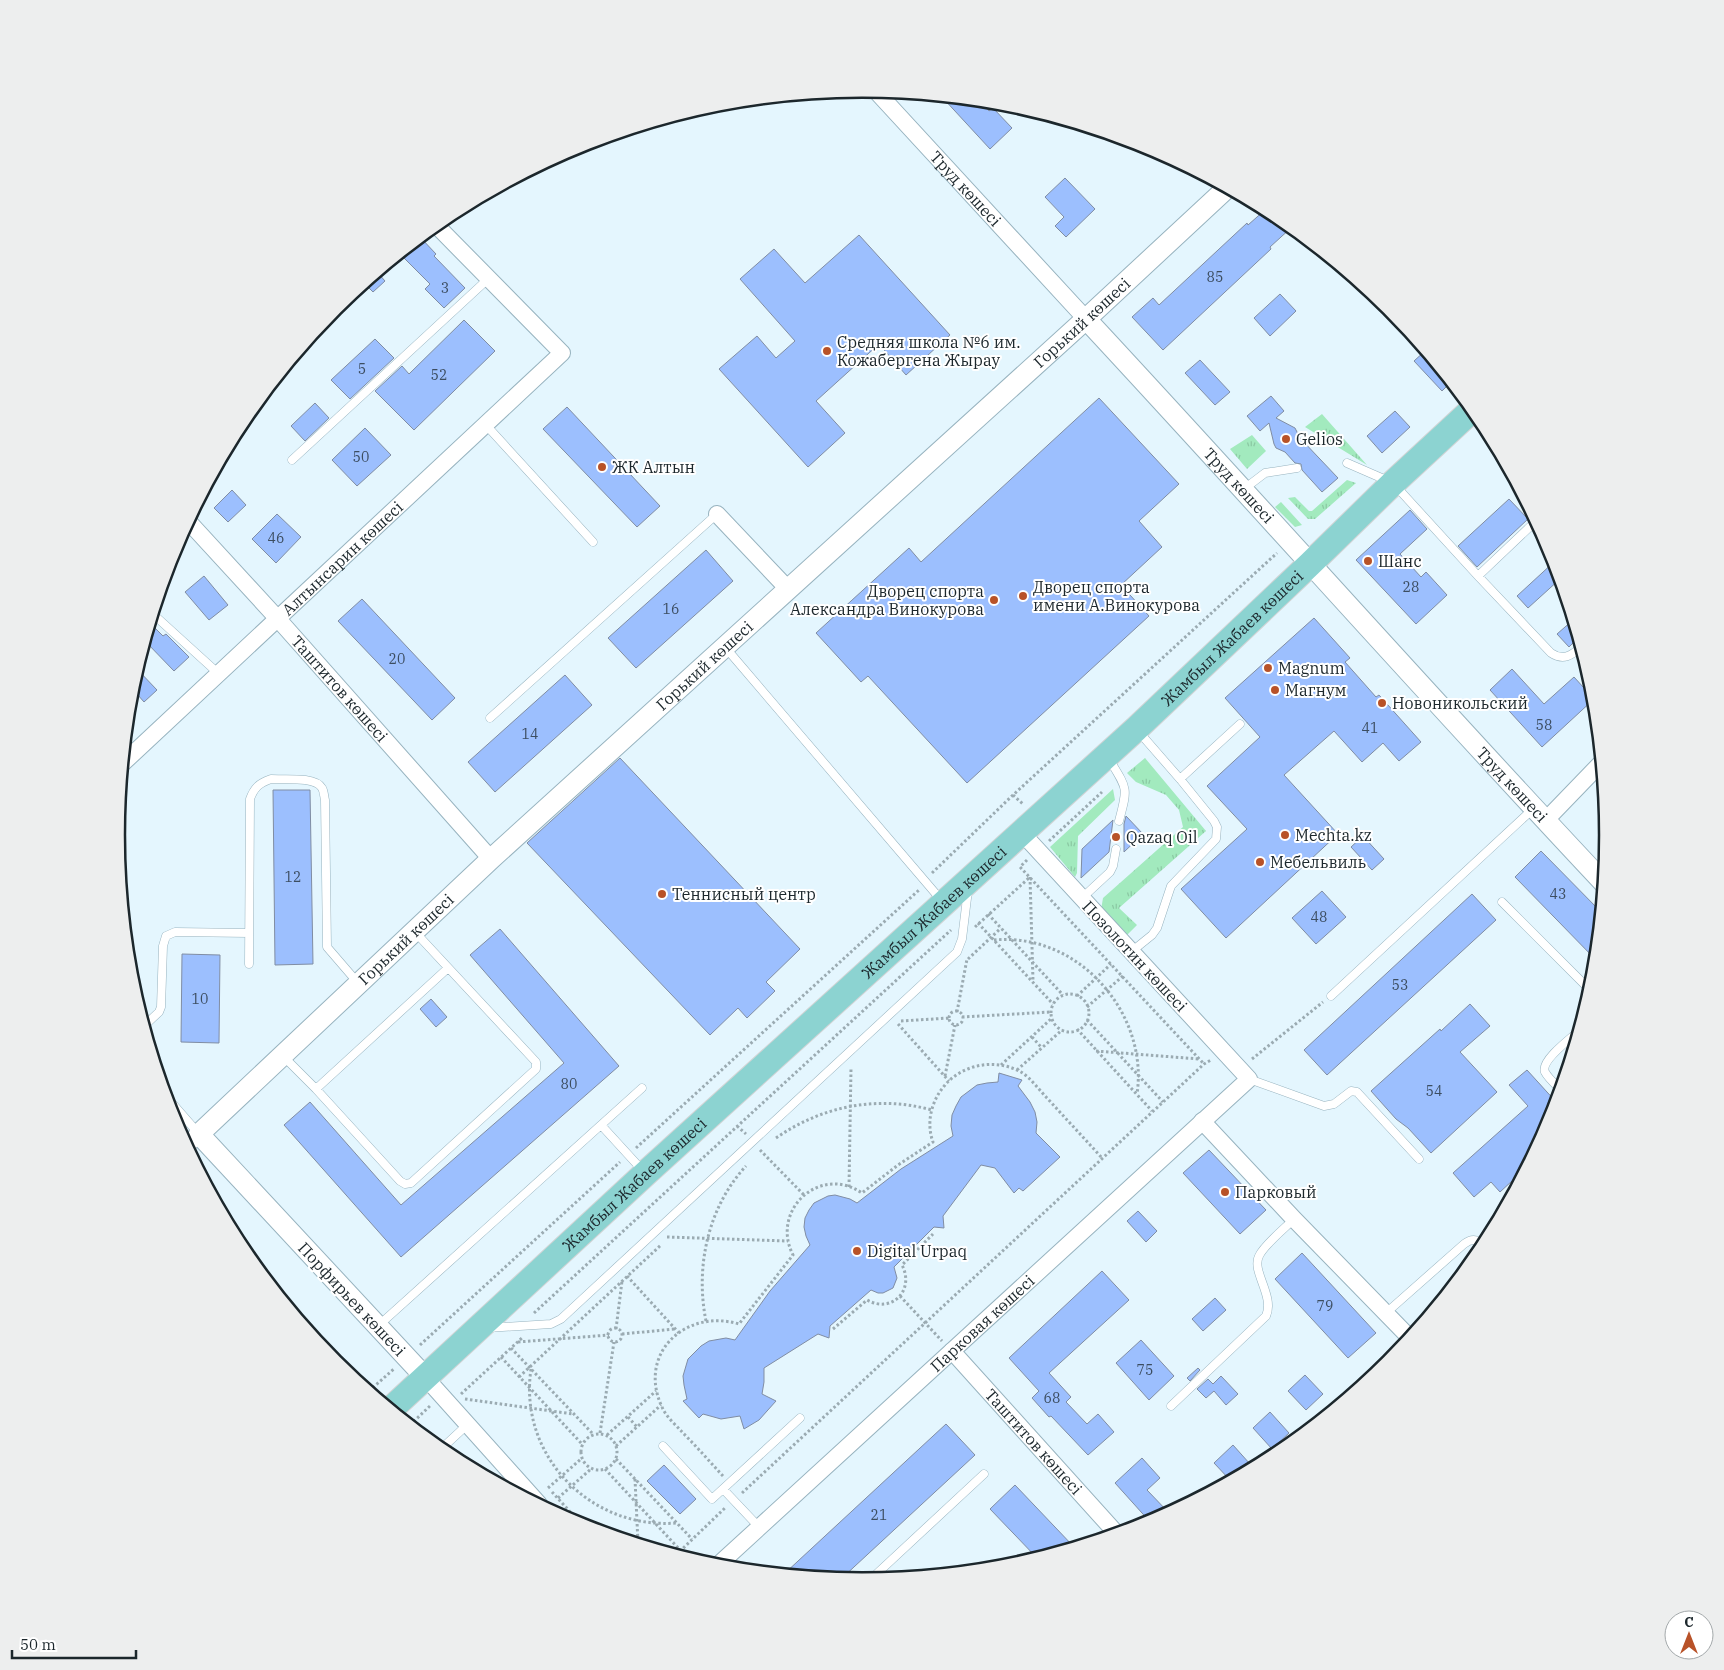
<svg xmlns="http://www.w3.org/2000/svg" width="1724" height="1670" font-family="'IBM Plex Serif',serif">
<defs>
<pattern id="grass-tufts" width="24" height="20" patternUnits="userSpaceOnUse" patternTransform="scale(1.25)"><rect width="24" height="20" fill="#a2eabe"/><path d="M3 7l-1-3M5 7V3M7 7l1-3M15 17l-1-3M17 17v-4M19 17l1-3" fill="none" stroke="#8bc9a3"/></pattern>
</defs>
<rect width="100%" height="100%" fill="#e4f6fe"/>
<!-- grass -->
<path fill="url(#grass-tufts)" d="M1322,414L1367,465L1305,427Z
M1252,435L1266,451L1247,469L1230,449Z
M1347,480L1356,483L1315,519H1308L1288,498L1295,497L1309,511H1312Z
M1281,502L1302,525L1295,527L1275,507Z
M1145,758L1206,831L1119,908L1137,925L1126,936L1101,910L1103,898L1183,827L1179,810L1166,795L1136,782L1127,773Z
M1113,789L1115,800L1078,836L1077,873L1075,877L1050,847Z"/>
<!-- building -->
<path fill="#9cbffe" stroke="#808da3" d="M942,97L980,100L989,111L993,108L1012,128L990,149Z
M1065,178L1095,209L1066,237L1055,226L1064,217L1045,197Z
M1266,209L1277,215L1292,227L1270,247L1271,249L1163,350L1132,317L1153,298L1159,305L1247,223L1248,225Z
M859,235L950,335L906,375L879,344L816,401L845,433L808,467L719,369L757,336L776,358L795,341L740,279L774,249L805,283Z
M420,237L436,254L434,256L465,288L444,308L425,289L430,284L400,254Z
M377,272L385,281L373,292L364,283Z
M1280,294L1296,311L1270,336L1254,318Z
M464,320L495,351L414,430L375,391L402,366L409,374Z
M375,339L394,358L350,399L331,380Z
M1425,351L1451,382L1442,391L1414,361Z
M1200,360L1230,392L1215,405L1185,373Z
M1271,396L1284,411L1276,418L1295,428L1300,438L1338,478L1322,492L1302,470L1301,464L1295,463L1285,452L1276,448L1274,444L1269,423L1260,431L1247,416Z
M1099,398L1179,484L1139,521L1162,547L1121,585L1149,616L967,783L868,676L861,682L816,633L909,548L921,562Z
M315,403L329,418L305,441L291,426Z
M567,407L660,506L637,527L543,429Z
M1395,411L1410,427L1382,453L1367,436Z
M365,428L391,455L357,486L332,460Z
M232,490L246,505L228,522L214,508Z
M1509,499L1528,519L1477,567L1458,546Z
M1410,510L1427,529L1400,554L1421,577L1426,572L1447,595L1416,624L1356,560Z
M277,514L301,537L276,563L252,539Z
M706,550L733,581L636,668L608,638Z
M1555,561L1560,579L1528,608L1517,596Z
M204,576L228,605L209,620L185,592Z
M362,599L455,698L432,720L338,621Z
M1314,618L1350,658L1345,662L1376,697L1379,695L1421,742L1399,761L1383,743L1362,762L1334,731L1284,775L1338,834L1226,938L1181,889L1247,829L1207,786L1260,737L1225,698Z
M1573,620L1578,638L1569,647L1557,634Z
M150,623L163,636L166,634L189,657L174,671L145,641Z
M136,668L157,690L144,702L131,687Z
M1512,669L1544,704L1574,677L1594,699L1542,747L1490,690Z
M565,675L592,705L495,792L468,762Z
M620,758L800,949L766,982L775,991L747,1018L738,1008L710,1035L527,843Z
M273,790H310L313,964L275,965Z
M1126,816L1143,834L1124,852V824Z
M1113,820L1109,852L1081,878L1082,849Z
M1363,836L1384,859L1372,870L1351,847Z
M1541,851L1601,912L1596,960L1515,877Z
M1322,891L1346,917L1316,944L1292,918Z
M1472,894L1496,920L1327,1075L1304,1050Z
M500,929L619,1066L401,1257L284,1125L310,1102L401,1205L564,1063L470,955Z
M182,954L220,955L219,1043L181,1042Z
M431,999L447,1017L436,1027L420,1009Z
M1470,1004L1490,1026L1460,1052L1497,1092L1431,1153L1408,1128L1396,1119L1371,1091L1440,1029L1441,1031Z
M1527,1070L1557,1103L1551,1121L1525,1169L1500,1192L1491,1182L1474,1197L1453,1173L1528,1106L1509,1085Z
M999,1073L1022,1080L1018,1086L1030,1102L1035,1112L1037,1122L1036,1133L1060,1157L1023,1191L1019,1188L1014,1193L995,1168L981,1165L943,1216L944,1228L934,1227L894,1267L897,1278L893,1288L883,1293H878L871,1290L830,1326L829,1338L818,1334L764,1368V1382L762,1394L776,1401L759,1420L744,1429L740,1416L721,1419L703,1414L699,1418L683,1401L687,1399L684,1385L683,1376L688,1359L701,1346L709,1341L726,1338L735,1340L770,1291L810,1245L806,1236L804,1227L805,1218L809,1210L814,1203L828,1196L835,1195L850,1199L857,1203L901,1169L953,1136L951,1126L952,1115L956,1106L961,1097L977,1085L987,1083L998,1082Z
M1209,1150L1266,1210L1240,1234L1183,1173Z
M1138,1211L1157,1231L1146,1242L1127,1221Z
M1302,1253L1376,1333L1348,1358L1275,1279Z
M1102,1271L1129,1300L1049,1373L1071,1397L1066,1402L1087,1424L1098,1414L1114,1432L1088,1455L1051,1416L1049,1417L1032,1398L1039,1391L1009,1358Z
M1215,1298L1226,1310L1203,1331L1192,1319Z
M1141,1340L1174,1376L1149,1400L1116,1363Z
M1198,1368L1200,1370L1190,1381L1187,1378Z
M1305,1375L1323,1394L1306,1410L1288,1391Z
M1221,1376L1238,1394L1226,1405L1214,1391L1206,1398L1197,1389L1208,1379L1213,1384Z
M1270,1412L1289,1433L1272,1449L1253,1428Z
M946,1424L975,1455L841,1579L784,1574Z
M1233,1445L1250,1464L1230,1480L1214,1463Z
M1142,1458L1160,1478L1147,1490L1169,1513L1151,1523L1115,1483Z
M664,1465L696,1499L680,1514L647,1481Z
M1015,1485L1074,1547L1037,1558L990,1509Z"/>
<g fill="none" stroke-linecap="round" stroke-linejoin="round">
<defs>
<path id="service" d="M486,425L593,542
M292,460L488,279
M1347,463L1393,483L1478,576L1551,653C1563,661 1571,656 1581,647
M1244,489L1265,473L1297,468
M1478,576L1536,521
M153,614L219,674
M725,647L942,901
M490,718L717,514
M1139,732L1180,779
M1109,759C1128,790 1128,787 1119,821
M1082,898L1110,872L1113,866L1116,849
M1502,902L1591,991
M1131,952L1152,935L1157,928L1171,886L1216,839L1217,827L1214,821L1180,779L1240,724
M249,964L250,799C254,788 259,783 271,779C283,780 315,776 322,788C324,791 324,796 325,800L327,947L358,983
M1331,996L1533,809
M144,1026L159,1012L161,1007L163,946L166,936L175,932L249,933
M283,1056L316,1089L400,1181L405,1184L411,1183L536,1069V1062L415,932
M1249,1079L1324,1106L1334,1104L1351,1091L1357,1092L1419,1159
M316,1089L448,968
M1561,1090C1556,1085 1548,1078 1545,1072C1540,1061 1571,1038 1579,1031
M165,1095L199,1134
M601,1125L644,1172
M1386,1313L1464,1244C1472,1238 1478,1239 1484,1246
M378,1326L642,1088
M487,1328L551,1324L561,1319L957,952L962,939L968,890
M1171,1406L1266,1316C1275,1296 1251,1271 1259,1256C1264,1245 1285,1228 1294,1219
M663,1446L712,1499L800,1418
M440,1450L467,1425
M723,1489L759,1527
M870,1580L984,1474"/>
<g id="minor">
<path id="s1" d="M875,90L1086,319"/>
<path d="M717,514L788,589"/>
<path id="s2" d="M188,521L278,619L491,859"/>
<path id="s3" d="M123,763L562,353L435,224"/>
<path d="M1545,821L1601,763"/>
<path d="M1202,1121L1294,1219L1410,1338"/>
<path d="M186,1146L199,1134"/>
<path id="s4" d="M952,1351L1117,1534"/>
<path d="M425,1377L539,1504"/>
<path id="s5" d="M716,1567L1249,1079L1022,833"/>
</g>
<g id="tertiary">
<path id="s6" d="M1086,319C1260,506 1429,697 1604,883"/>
<path id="s7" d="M425,1377L199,1134L491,859L1086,319L1227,188"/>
</g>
<g id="primary">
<path id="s8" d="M391,1409L646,1173L1136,729L1310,564L1393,483L1473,409"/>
</g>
</defs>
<!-- service casing -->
<use href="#service" stroke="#97b3bf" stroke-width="9"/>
<!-- minor casing -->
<use href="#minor" stroke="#97b3bf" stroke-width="18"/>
<!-- tertiary casing -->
<use href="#tertiary" stroke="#97b3bf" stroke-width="22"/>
<!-- primary casing -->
<use href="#primary" stroke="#d2d4d5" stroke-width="27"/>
<!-- path -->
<path stroke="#9babb2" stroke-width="3" stroke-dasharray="2.5 2.5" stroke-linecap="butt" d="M1013,795L1024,805
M1049,841L1102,792
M1027,860L1020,867L1204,1064
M932,873L1013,795L1277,553
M1030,877L1033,981
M988,914L1063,995
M978,923L1053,1004
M975,927L1030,877
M994,940C1078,932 1149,1013 1137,1094
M968,959L1001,928
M1051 1013a19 19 0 1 1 38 0a19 19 0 1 1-38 0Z
M1077,996L1111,964
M1087,1007L1123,976
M949 1018a7 7 0 1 1 14 0a7 7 0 1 1-14 0Z
M957,1012L967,959
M962,1017L1051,1012
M1087,1020L1163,1102
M901,1021L949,1018
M898,1024L949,1081
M1077,1029L1152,1111
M1032,1037L1042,1048
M1096,1051L1199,1059
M1252,1059L1323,1002
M1001,1065L1052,1018
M1017,1070L1062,1030
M945,1076L955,1025
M737,1126L746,1134
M776,1138C822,1106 877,1095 932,1110
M636,1148L919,890
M760,1150L804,1195
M849,1187L851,1068
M667,1237L788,1241
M627,1276L679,1333
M900,1296L942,1341
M534,1313L951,930
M706,1321C695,1267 708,1207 746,1166
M608 1335a7 7 0 1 1 14 0a7 7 0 1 1-14 0Z
M616,1329L622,1281
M833,1329L867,1300C892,1314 915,1290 902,1265L933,1234
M622,1334L675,1329
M518,1342L609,1335
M420,1345L620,1162
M511,1348L593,1434
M501,1357L582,1444
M531,1369C518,1456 591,1530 677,1523
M519,1377L661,1245
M369,1391L395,1368
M461,1394L523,1337
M465,1399L573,1414
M628,1417L637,1427
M410,1425L431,1405
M600,1433L614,1342
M581 1452a18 18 0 1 1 36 0a18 18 0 1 1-36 0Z
M607,1435L656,1391
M616,1446L661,1405
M616,1459L692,1539
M605,1469L680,1550
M723,1476C710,1462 697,1447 683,1433C676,1425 666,1417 662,1407C637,1354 685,1308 739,1324L793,1255C770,1210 820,1164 862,1193L898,1165L933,1142C926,1123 931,1101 945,1085C963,1064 996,1058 1021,1072C1031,1078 1039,1090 1048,1099C1066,1119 1084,1138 1102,1158
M635,1479L638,1543
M548,1488L581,1459
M552,1492L584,1527
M742,1493L1204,1064L1211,1060
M558,1498L591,1469
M676,1555L726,1507"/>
<!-- service -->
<use href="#service" stroke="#fff" stroke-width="8"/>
<!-- minor -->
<use href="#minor" stroke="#fff" stroke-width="16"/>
<!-- tertiary -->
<use href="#tertiary" stroke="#fff" stroke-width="20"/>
<!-- primary -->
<use href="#primary" stroke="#8cd3d1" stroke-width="25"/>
</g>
<!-- markers -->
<g fill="#b85228" stroke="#fff" stroke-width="2">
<circle cx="827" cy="351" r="5"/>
<circle cx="1286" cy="439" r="5"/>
<circle cx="602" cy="467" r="5"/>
<circle cx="1368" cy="561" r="5"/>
<circle cx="1023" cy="596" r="5"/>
<circle cx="994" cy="600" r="5"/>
<circle cx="1268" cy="668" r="5"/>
<circle cx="1275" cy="690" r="5"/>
<circle cx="1382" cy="703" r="5"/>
<circle cx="1285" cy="835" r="5"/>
<circle cx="1116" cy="837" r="5"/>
<circle cx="1260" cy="862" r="5"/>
<circle cx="662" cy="894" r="5"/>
<circle cx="1225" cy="1192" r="5"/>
<circle cx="857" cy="1251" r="5"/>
</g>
<g text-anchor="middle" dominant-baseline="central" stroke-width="4" stroke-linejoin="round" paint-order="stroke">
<!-- number labels -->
<g font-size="14" fill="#3c4d60">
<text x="1215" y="277">85</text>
<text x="445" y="288">3</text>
<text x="362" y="369">5</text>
<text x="439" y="375">52</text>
<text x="361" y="457">50</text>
<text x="276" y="538">46</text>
<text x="1411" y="587">28</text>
<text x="671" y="609">16</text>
<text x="397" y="659">20</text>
<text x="1544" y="725">58</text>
<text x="1370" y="728">41</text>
<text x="530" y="734">14</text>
<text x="293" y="877">12</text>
<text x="1558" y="894">43</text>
<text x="1319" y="917">48</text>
<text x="1400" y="985">53</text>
<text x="200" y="999">10</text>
<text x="569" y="1084">80</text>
<text x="1434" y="1091">54</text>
<text x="1325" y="1306">79</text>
<text x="1145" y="1370">75</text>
<text x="1052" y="1398">68</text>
<text x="879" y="1515">21</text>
</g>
<!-- street labels -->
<g font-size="16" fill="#1c272c" stroke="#fff">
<text stroke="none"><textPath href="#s1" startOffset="134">Труд көшесі</textPath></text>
<text stroke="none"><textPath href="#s7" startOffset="1531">Горький көшесі</textPath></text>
<text stroke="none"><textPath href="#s6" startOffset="226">Труд көшесі</textPath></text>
<text stroke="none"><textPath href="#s3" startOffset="300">Алтынсарин көшесі</textPath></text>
<text stroke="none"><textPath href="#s8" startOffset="1141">Жамбыл Жабаев көшесі</textPath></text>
<text stroke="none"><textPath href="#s7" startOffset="1021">Горький көшесі</textPath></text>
<text stroke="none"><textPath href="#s2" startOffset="226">Таштитов көшесі</textPath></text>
<text stroke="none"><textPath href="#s6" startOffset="631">Труд көшесі</textPath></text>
<text stroke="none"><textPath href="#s8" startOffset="736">Жамбыл Жабаев көшесі</textPath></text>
<text stroke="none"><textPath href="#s7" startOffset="616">Горький көшесі</textPath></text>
<text transform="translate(1135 956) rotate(47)">Позолотин көшесі</text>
<text stroke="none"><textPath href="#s8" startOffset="331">Жамбыл Жабаев көшесі</textPath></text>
<text transform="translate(352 1299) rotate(47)">Порфирьев көшесі</text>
<text stroke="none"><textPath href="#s5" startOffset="361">Парковая көшесі</textPath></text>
<text stroke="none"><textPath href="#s4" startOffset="122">Таштитов көшесі</textPath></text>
</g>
<!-- poi labels -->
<g font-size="16" fill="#1c272c" stroke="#fff" text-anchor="start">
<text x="837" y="342">Средняя школа №6 им.<tspan x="837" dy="18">Кожабергена Жырау</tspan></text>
<text x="1296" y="439">Gelios</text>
<text x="612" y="467">ЖК Алтын</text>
<text x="1378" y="561">Шанс</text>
<text x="1033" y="587">Дворец спорта<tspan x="1033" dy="18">имени А.Винокурова</tspan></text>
<text x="984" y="591" text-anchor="end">Дворец спорта<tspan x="984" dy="18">Александра Винокурова</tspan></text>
<text x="1278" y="668">Magnum</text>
<text x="1285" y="690">Магнум</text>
<text x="1392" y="703">Новоникольский</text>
<text x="1295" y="835">Mechta.kz</text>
<text x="1126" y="837">Qazaq Oil</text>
<text x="1270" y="862">Мебельвиль</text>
<text x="672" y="894">Теннисный центр</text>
<text x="1235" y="1192">Парковый</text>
<text x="867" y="1251">Digital Urpaq</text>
</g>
</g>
<!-- crop -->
<path d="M0 0H1724V1670H0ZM125 835a737 737 0 1 1 1474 0a737 737 0 1 1-1474 0Z" fill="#edeeee" fill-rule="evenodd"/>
<path fill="none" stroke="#1c272c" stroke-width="2.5" d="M125 835a737 737 0 1 1 1474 0a737 737 0 1 1-1474 0Z"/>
<!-- north arrow -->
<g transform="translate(1689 1635)"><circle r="24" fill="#ffffff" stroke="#a4a9ab"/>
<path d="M0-4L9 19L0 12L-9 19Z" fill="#b85228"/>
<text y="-8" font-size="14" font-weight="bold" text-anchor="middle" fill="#1c272c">С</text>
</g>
<!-- scale -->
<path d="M12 1650v8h124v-8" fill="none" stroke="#1c272c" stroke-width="2.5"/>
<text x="20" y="1650" font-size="15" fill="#1c272c" stroke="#ffffff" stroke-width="4" paint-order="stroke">50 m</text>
</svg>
